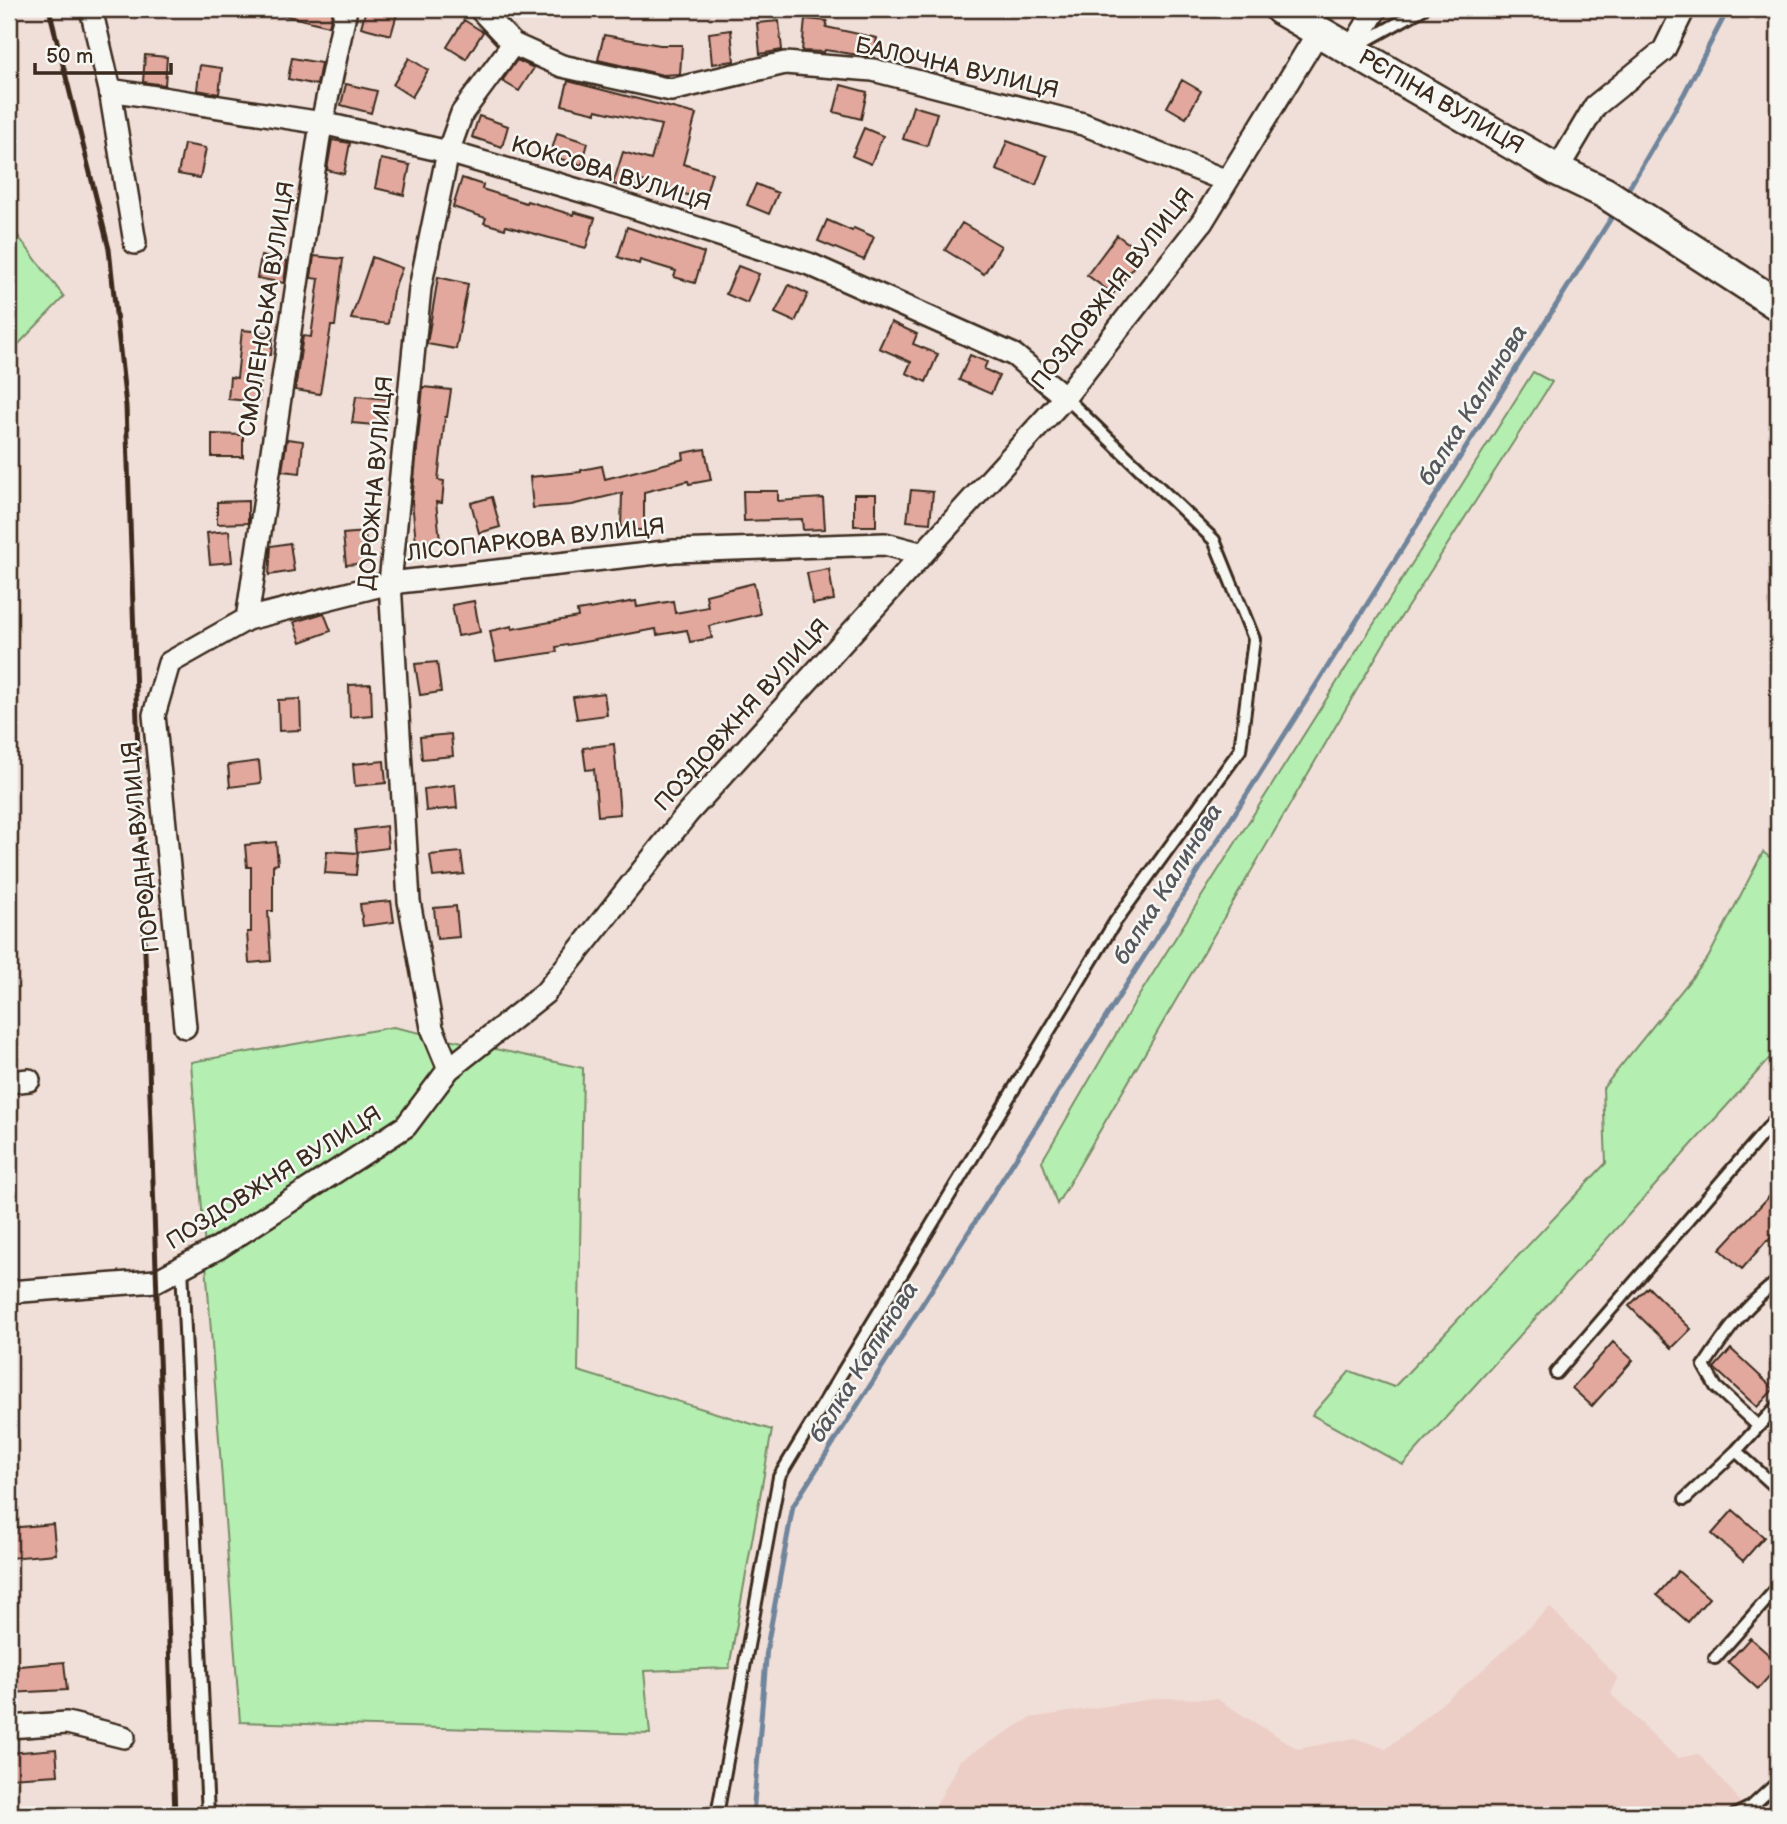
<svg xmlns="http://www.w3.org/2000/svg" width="1787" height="1824" font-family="'Balsamiq Sans',sans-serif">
<rect width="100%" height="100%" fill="#f0dfd8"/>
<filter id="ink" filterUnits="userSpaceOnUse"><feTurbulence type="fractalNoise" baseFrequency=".0143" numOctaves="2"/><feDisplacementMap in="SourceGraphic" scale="14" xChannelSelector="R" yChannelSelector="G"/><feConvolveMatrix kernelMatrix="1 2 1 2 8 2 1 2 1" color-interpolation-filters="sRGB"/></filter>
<g filter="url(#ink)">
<!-- built -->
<path fill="#eccec6" d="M1550,1607L1618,1678L1611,1694L1677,1758L1699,1754L1736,1796L1746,1815H931L960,1760L1030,1718L1158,1698L1217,1699L1298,1749L1355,1738L1386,1749L1478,1674Z"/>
<!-- green -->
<path fill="#b5eeb1" stroke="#788c68" stroke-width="2" d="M9,224L64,297L9,354Z
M1533,372L1552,382L1383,645L1057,1204L1042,1161L1133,1005Z
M1763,852L1778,864V1049L1403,1465L1312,1415L1350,1371L1394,1387L1606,1163L1603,1088L1708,958Z
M393,1027L583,1068L578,1371L772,1430L729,1668L644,1671L650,1734L240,1722L191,1062Z"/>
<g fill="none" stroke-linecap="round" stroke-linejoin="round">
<!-- stream -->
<path stroke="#70859b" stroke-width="5" d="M1625,195L1684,94L1728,9
M753,1815L767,1647L793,1506L1082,1055L1615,212"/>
</g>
<!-- building -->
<path fill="#e2a89d" stroke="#3b2a1e" stroke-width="2" d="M280,9H333L329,26L279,14Z
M366,9H377L397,14L391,35L361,27Z
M805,19L827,21L826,27L877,38L873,57L825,50L824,52L802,51Z
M464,20L483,32L466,59L447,47Z
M779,21L782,50L760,54L757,23Z
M731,30L734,61L712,64L709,33Z
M604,35L660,45H682L680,74L663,75L598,60Z
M145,55L167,57L165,85L143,82Z
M292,58L321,63L317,85L288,79Z
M409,58L428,70L412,97L393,85Z
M517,60L534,68L519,91L502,81Z
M200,65L222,68L219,94L197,90Z
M1182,80L1201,91L1186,118L1167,107Z
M568,81L696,114L683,164L712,173L704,200L639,180L635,190L613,184L623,152L651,160L661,125L596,110V113L562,105Z
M346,84L377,91L371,113L341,105Z
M841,85L867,92L861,119L834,112Z
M913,106L937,113L927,146L903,139Z
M479,116L508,126L502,147L472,137Z
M864,128L883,136L871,164L852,156Z
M557,133L588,143L582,165L550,156Z
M332,140L350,143L344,174L327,170Z
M1007,141L1047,156L1036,185L996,170Z
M184,144L206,148L200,178L178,174Z
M381,159L410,165L404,195L375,188Z
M462,178L483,185L482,189L526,203L527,201L573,215L574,212L595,218L586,248L506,226L505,229L484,223L486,218L453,207Z
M756,184L778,193L769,214L747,205Z
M827,220L852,231L854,228L874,237L864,260L818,241Z
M962,223L1001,246L984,274L945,250Z
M627,227L704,253L695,283L674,277L676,271L640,260L639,264L618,257Z
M1117,235L1143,254L1113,294L1087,275Z
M261,256L287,261L284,283L257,278Z
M314,256L343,259L335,326H331L320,394L295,390L303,336L311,337L319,279L311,278Z
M372,257L402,268L393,291L388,324L351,319Z
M738,266L759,274L747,303L726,294Z
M438,277L468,284L456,349L427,344Z
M789,285L808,294L795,322L775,313Z
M891,322L917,334L913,344L938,354L926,382L906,373L911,362L879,348Z
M242,330L273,333L271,355H263L259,402L228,399L230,377L237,378Z
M970,355L987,362L984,369L999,376L991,394L959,380Z
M423,387L451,390L447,417H445L438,480L444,481L442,503L436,502L440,540L416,542L412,501Z
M356,396L388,399L385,426L352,423Z
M212,434L243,435V457H212Z
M287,439L303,441L300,473L282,471Z
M705,449L711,480L689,484L688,481L644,492V530H621L622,493L571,505L533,508L530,477L581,472V470L602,466L605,479L684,459L683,453Z
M911,490L933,492L930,523L907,521Z
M743,491H778V501L823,498L825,529L803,530L802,519L744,521Z
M854,494H876V526H854Z
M492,497L500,527L479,533L471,503Z
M248,501V523L217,524V502Z
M229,531L232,562L210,564L207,533Z
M365,532L368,563L346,565L343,534Z
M290,543L294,571L269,575L271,546Z
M829,569L834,600L813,604L807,573Z
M754,583L760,614L709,626L712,638L690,642L687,630L657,635L656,629L556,647L557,652L496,661L490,631L512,626V629L578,617L577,611L636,601L637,607L673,601L675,613L708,607L706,595Z
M474,601L480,632L458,636L452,605Z
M324,613L331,631L301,642L294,622Z
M437,662L441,692L420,695L415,664Z
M371,684L372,715L350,717L349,685Z
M604,693L607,715L577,719L573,697Z
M300,699L301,730L279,731L278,700Z
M451,734L453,756L422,759L420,737Z
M614,744L620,814L598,816L594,769L586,770L583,748Z
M259,761L261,783L230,787L228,765Z
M384,761L386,783L355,786L353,764Z
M455,785L457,808L426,811L424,789Z
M386,826L388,848L357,852L355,830Z
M276,842L278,864L273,865V911H268L271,961L249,963L247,932H251V867H247L245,845Z
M327,851L358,853L356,875L325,873Z
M461,852L464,874L433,877L430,855Z
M391,901L394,922L363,926L360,904Z
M456,906L459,937L437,939L434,908Z
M1778,1187V1231L1768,1241L1767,1240L1742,1269L1720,1249Z
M1648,1287L1691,1329L1672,1348L1629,1306Z
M1613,1342L1633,1360L1592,1406L1572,1388Z
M1731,1349L1774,1389L1757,1407L1714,1368Z
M1733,1510L1764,1537L1743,1561L1712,1534Z
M53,1524L56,1554L9,1558V1528Z
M1678,1571L1709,1598L1688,1622L1657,1595Z
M1750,1638L1778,1663V1666L1758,1689L1728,1662Z
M64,1662L67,1690L9,1693V1667Z
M56,1749L58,1775L9,1778V1753Z"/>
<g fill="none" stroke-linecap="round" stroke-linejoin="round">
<defs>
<path id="lane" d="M1362,43L1423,9
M182,1267L208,1815
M1556,1373L1778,1116
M1758,1426L1716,1387L1704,1366C1725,1334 1747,1303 1778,1281
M1736,1451L1778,1489
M1685,1499L1736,1451L1778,1405
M1715,1658L1778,1587
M717,1815L779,1477L1115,922L1240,750L1254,639L1214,540L1065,397
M1735,1815L1751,1807L1778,1782"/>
<path id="street" d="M91,9L110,90L135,243
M480,9L513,44L562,66L671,90L785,63L873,70L1083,124L1227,181
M1351,50L1376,9
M110,90L322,123L448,152L595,195L809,264L1014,355L1065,397
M1557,170L1595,106L1664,50L1684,9
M247,619L319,137L346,9
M185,1027L154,715L169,663L247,619L390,583L674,551L885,544L923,554
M449,1069L432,1028L409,901L390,583L420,288L448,152L462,113L513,44
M9,1082L29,1080
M9,1292L156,1281L218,1248L406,1126L449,1069L545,993L688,813L1065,397L1202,222L1319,31
M9,1727L67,1723L124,1737"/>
<path id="secondary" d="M1280,9L1557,170L1605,193L1778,305"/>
</defs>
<!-- lane casing -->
<use href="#lane" stroke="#3b2a1e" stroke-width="16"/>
<!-- street casing -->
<use href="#street" stroke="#3b2a1e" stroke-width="26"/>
<!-- secondary casing -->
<use href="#secondary" stroke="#3b2a1e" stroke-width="35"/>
<!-- lane -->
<use href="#lane" stroke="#f6f6f2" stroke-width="10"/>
<!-- street -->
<use href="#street" stroke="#f6f6f2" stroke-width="21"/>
<!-- secondary -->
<use href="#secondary" stroke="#f6f6f2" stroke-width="30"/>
<!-- rail -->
<path stroke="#3b2a1e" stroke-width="5" d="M49,9L109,249L126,406L175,1815"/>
</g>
</g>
<g text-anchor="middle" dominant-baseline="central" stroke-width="5" stroke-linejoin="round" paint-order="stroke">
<!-- street labels -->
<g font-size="23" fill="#3b2a1e" stroke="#f6f6f2">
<text transform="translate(957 68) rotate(13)">БАЛОЧНА ВУЛИЦЯ</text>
<text transform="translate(1441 102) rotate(30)">РЄПІНА ВУЛИЦЯ</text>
<text transform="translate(611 174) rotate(17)">КОКСОВА ВУЛИЦЯ</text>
<text transform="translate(1113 289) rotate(-52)">ПОЗДОВЖНЯ ВУЛИЦЯ</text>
<text transform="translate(267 309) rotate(-81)">СМОЛЕНСЬКА ВУЛИЦЯ</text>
<text transform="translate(376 483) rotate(-85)">ДОРОЖНА ВУЛИЦЯ</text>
<text transform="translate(536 540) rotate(-6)">ЛІСОПАРКОВА ВУЛИЦЯ</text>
<text transform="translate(742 715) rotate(-48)">ПОЗДОВЖНЯ ВУЛИЦЯ</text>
<text transform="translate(141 847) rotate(-96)">ПОРОДНА ВУЛИЦЯ</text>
<text transform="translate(274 1178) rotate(-32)">ПОЗДОВЖНЯ ВУЛИЦЯ</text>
</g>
<!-- water labels -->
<g font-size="24" font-style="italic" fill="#56575c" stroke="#f6f6f2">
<text transform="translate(1473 405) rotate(-58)">балка Калинова</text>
<text transform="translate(1168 884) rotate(-58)">балка Калинова</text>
<text transform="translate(864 1362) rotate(-58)">балка Калинова</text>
</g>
</g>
<!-- margin -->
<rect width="1787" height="1824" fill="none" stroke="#f6f6f2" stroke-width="35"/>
<rect x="18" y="18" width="1752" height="1789" fill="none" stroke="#3b2a1e" stroke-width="2.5" filter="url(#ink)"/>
<!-- scale -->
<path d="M35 63v10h136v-10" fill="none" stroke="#3b2a1e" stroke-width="3.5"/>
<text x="46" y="63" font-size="21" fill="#3b2a1e" stroke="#f6f6f2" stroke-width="5" paint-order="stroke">50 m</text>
</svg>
